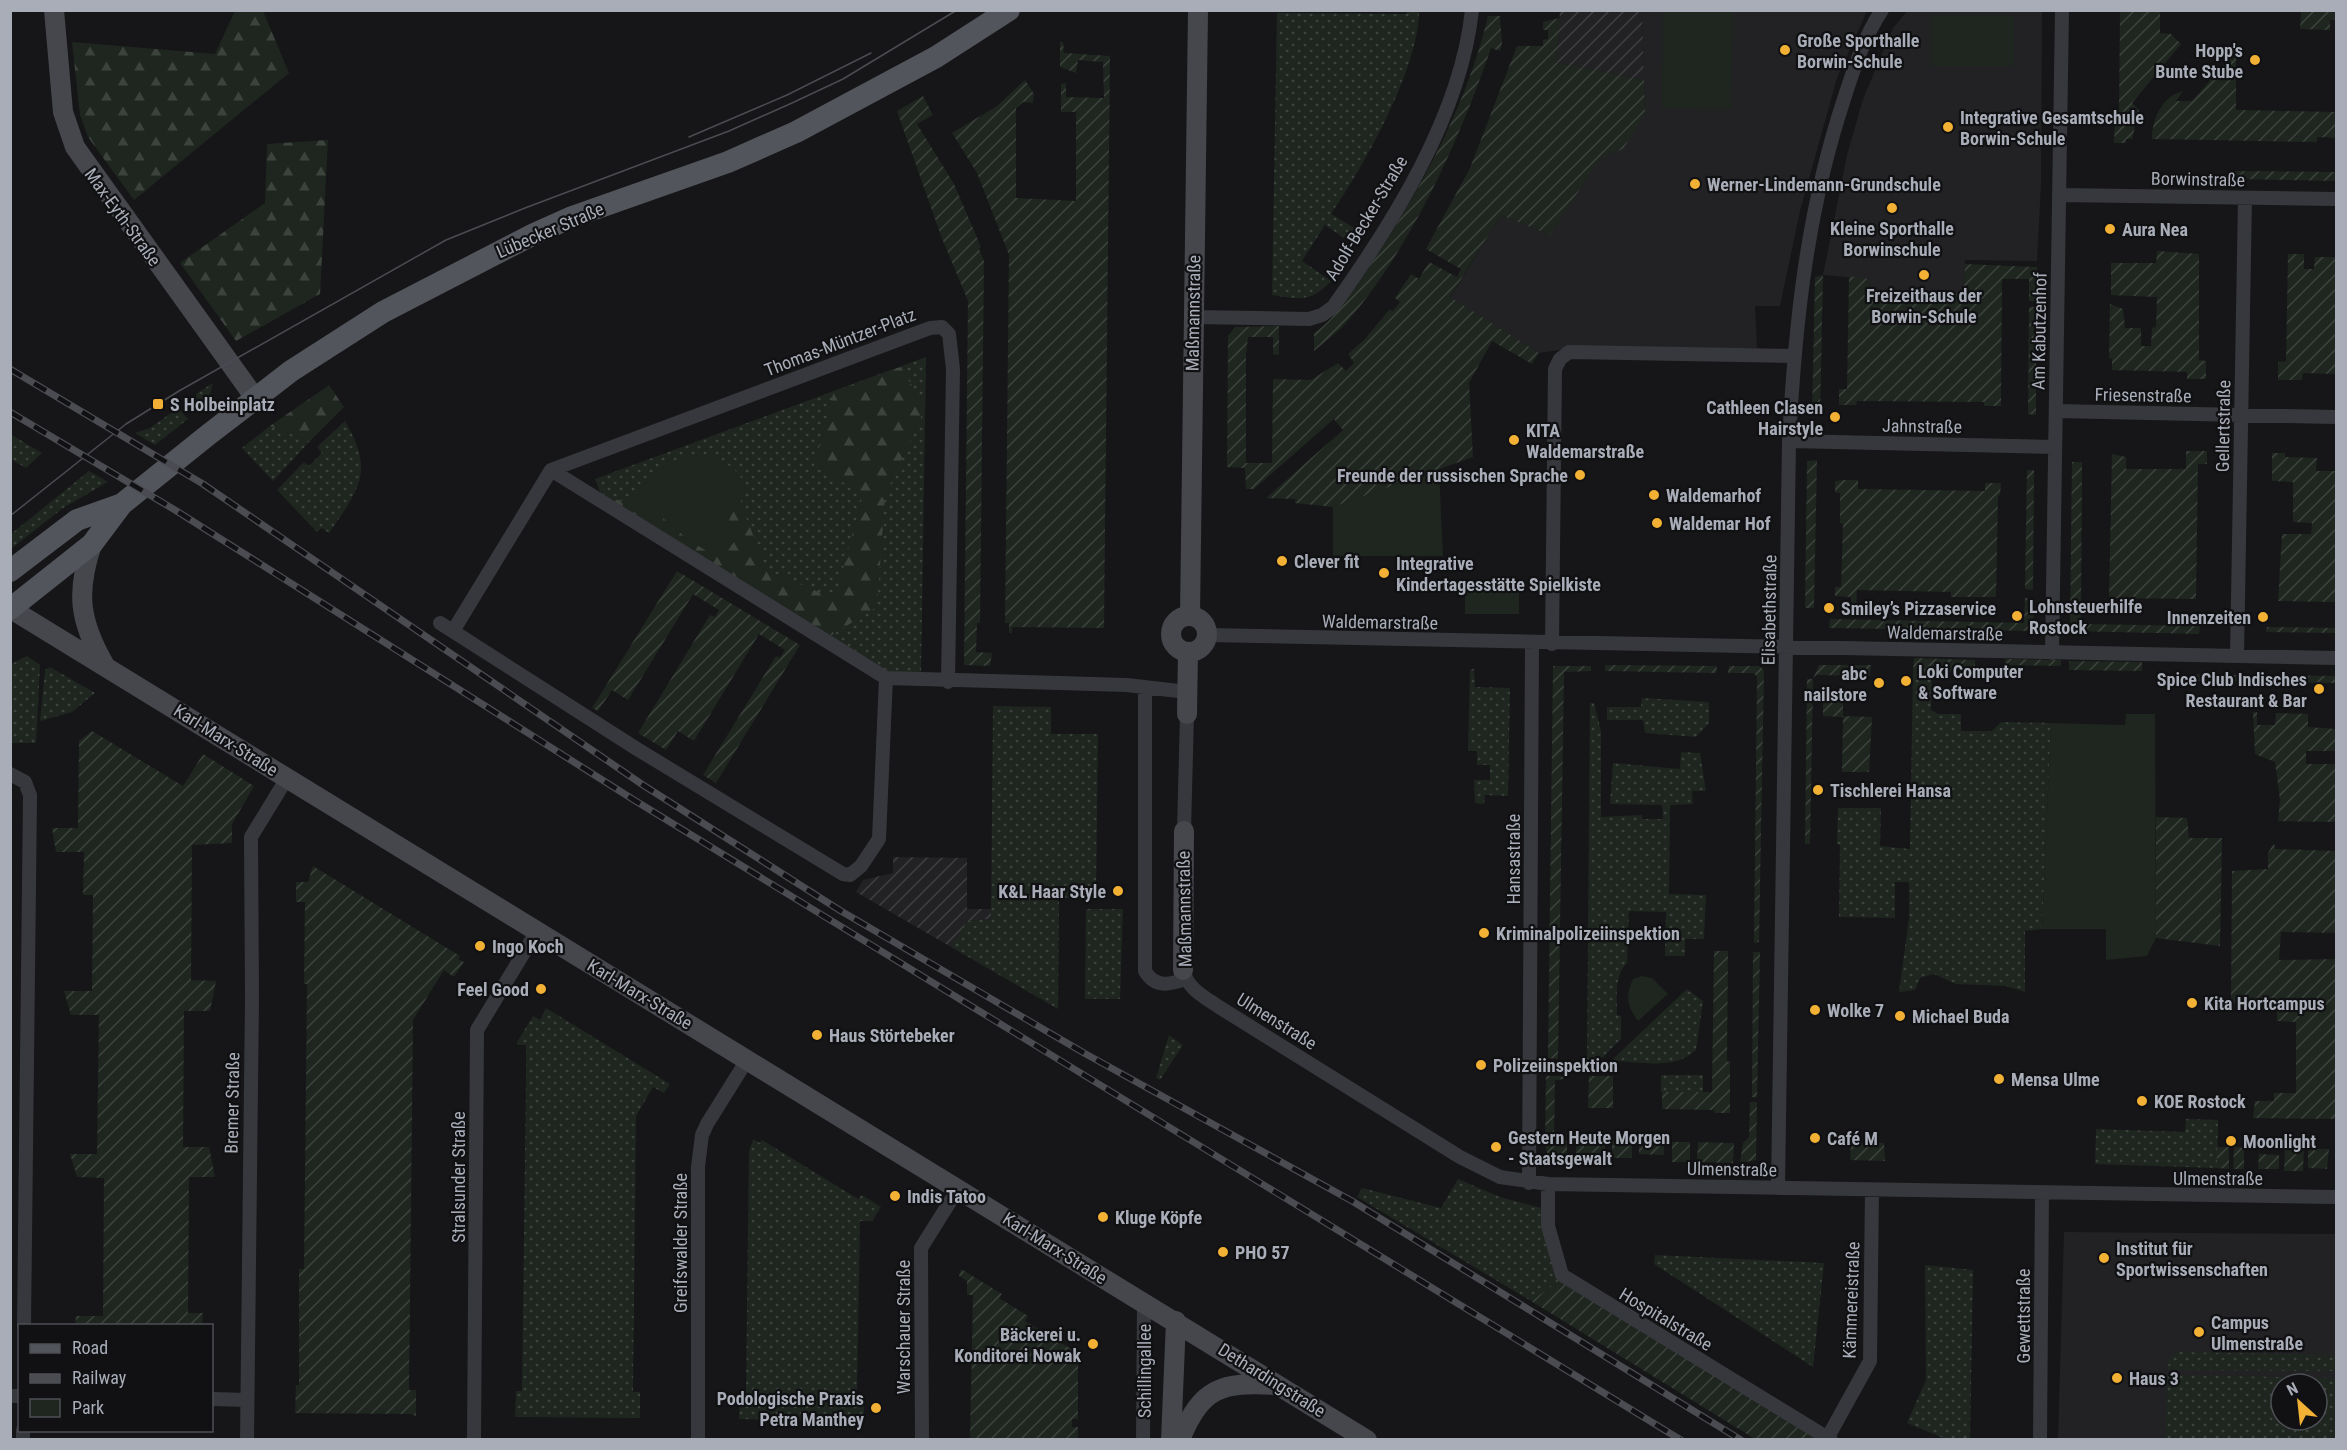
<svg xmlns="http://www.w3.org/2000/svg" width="2347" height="1450" font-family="'Roboto Condensed',sans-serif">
<defs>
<pattern id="industrial-furrows" width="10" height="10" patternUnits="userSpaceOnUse" patternTransform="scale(1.5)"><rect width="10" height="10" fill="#222225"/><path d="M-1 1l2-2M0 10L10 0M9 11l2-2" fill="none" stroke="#3f3f43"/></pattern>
<pattern id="grass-dots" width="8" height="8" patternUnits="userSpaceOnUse" patternTransform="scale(1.5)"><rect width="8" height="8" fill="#1e261f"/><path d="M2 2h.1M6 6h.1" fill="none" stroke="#3c433d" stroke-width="1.8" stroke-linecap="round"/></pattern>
<pattern id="forest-firs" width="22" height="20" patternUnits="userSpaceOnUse" patternTransform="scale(1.5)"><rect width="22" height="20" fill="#1e261f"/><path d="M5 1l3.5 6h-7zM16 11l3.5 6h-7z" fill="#3c433d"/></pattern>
<pattern id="garden-furrows" width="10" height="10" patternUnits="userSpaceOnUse" patternTransform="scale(1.5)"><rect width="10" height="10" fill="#1e261f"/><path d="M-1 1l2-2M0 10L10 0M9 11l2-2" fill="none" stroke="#3c433d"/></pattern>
</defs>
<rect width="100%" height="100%" fill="#161618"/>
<!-- built -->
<path fill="#222225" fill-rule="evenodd" d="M1642,11H1867L1837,78L1800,211L1780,306H1755L1757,348H1571L1539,353L1450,298L1501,215L1550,235L1600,157L1645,114Z
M1907,11H2042L2041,184L2037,261L1965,260L1963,294H1870L1869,279L1823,275L1847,155L1863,99L1893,28Z
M2064,1232L2336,1234V1439L2058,1440ZM2281,1384H2317V1420H2281Z"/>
<!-- industrial -->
<path fill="url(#industrial-furrows)" d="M1560,11H1642L1644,80L1556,62Z
M893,857L967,858V909H991V919L967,921L951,947L856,892L863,880L893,873Z"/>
<!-- grass -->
<path fill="url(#grass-dots)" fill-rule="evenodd" d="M1407,11H1419C1419,68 1364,166 1331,214L1356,229L1347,240L1325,225L1302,261L1331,281C1311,303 1299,299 1272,295L1277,13L1407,14Z
M926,357L921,676L894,675L602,497L595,479Z
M213,383L208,403L199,411L196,394Z
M178,408L188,419L155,445L135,433L150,428Z
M345,421C375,472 359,489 329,533L322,528L317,532L277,490L304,462L309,466L322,453L317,447Z
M270,426L310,441L273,481L242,448Z
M10,434L42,453L26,468L11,459Z
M89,471L108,482L63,508L11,549V534Z
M27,656L40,665L36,743H11V664Z
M50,667L95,693L72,712L40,721L45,670Z
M1470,669H1474L1475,687L1510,688L1508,796L1485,795L1484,804L1475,803L1474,780H1490V765H1477V751H1468Z
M1913,671H1932L1931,710L1938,714H1961V731H1992L2001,722L2051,723L2042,929L2025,931V992L2006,986L1956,984L1934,974L1920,978L1915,990L1899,992L1909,918V882H1895V918L1839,917L1840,845L1837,844L1838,808H1881L1880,846L1910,849Z
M1642,698L1709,702V723L1696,737L1645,733L1643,720H1607V707H1641Z
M1590,703H1594L1601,731V817L1642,815V819H1663L1662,805L1610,804L1613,763L1680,769L1681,752L1700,753L1706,791H1692L1693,804L1670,805L1669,894L1706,895L1704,939H1685V956H1665L1666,912L1629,911L1627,963C1614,975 1617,997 1617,1015L1621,1016V1039L1598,1062L1587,1059Z
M993,706L1051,707V734H1098L1096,898H1059L1058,1009L951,947L967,921L991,919Z
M1086,909H1123L1120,999H1085Z
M1687,989L1703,1001L1696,1050C1675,1070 1642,1062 1615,1061L1613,1059Z
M546,1008L670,1084L664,1093L653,1087L636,1116L633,1392H640V1418L515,1417L516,1391H522L526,1081V1045H517V1042L533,1016L540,1020Z
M1169,1035L1183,1045L1160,1080L1156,1078Z
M1661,1075H1703V1092H1661Z
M2186,1119L2218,1120L2217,1168L2095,1164L2096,1129L2185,1132Z
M753,1139L760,1143L762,1140L858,1199L862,1195L881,1207L872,1221H860L857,1394L864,1395V1421L739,1419L740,1394L746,1393L749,1152Z
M1458,1179L1500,1197L1545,1209L1559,1281L1531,1301L1357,1197L1362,1188L1441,1208Z
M1655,1255L1824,1263L1813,1367L1654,1264Z
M1925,1265L1973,1270L1970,1439H1946L1907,1423L1926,1380Z
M2177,1352L2336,1355V1371L2168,1370L2169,1359Z
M2167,1375L2336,1378V1439H2166ZM2281,1384H2317V1420H2281Z"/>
<!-- forest -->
<path fill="url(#forest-firs)" d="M235,11H263L289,73L134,200L88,137L80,115L72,42L215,54Z
M328,140L320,294L236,341L180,263L265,203L267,144Z
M901,367L925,408L885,496L877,607L830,636L602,497L649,506L690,541L740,502L767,570L835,599L863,494L814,466L834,391Z
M329,385L344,407L310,441L270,426Z"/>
<!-- park -->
<path fill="#1e261f" d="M1663,11H1733L1731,109L1662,108Z
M1931,15L2014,16V66H1931Z
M704,455C721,459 749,472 744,495C741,505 728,513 729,524C729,530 732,537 734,542L720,559L690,541L649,506L628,501C648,478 670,453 704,455Z
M1439,469L1443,556H1333V507Z
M1519,585V614H1465V586Z
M2126,714H2155L2156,938L2147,956L2106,960V929H2042L2051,723L2125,725Z
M1642,976L1652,978L1668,994L1638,1021C1627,1006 1625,996 1633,979Z"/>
<!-- garden -->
<path fill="url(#garden-furrows)" d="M2120,11H2160V33L2171,34L2181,44L2132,103L2139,110L2132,139H2126V143H2114L2115,109H2119Z
M2301,11H2336V20H2330V30L2300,29Z
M1488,16H1500L1502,43L1500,51L1491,48C1460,139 1410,251 1345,324C1336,334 1324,342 1314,351V333C1336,319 1352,291 1367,270C1419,193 1466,108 1488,16Z
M1560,18L1556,62L1644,80L1645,114L1623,149L1600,158L1550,235L1501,215L1450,297L1539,353L1532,364L1492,341L1469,383L1473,457L1333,507L1295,503V499L1266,498L1343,430L1334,419L1254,489H1246L1245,468L1227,467L1228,336L1235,327L1279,326V355L1273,354V337H1248L1246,355V463H1272L1273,379L1311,380L1338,363L1346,371L1354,363L1348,354L1364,340L1390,309L1393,311L1400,302L1395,298L1411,274L1419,279L1429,262L1457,277L1461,269L1426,249L1470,168L1517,46H1543V40L1548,39V30H1543V22Z
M1060,42H1063L1064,53L1110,56L1104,628L1012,627V633H1009V623H1005L1009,255L977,173L952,133L997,106L1025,80L1034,94L1033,103L1023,102L1016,108V198L1076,201V112H1061V84L1066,83V97L1104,98L1103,62L1078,60L1076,73L1060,67Z
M2236,51V110L2336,112V138L2317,137V142L2152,139C2152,119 2162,96 2183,91L2176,101H2192Z
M923,96L933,115L917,124L954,184L981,247L979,249L984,261L980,623H977L976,652L992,653L990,666L964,665L968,301L941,236L897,111Z
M2235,171L2336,172V181L2235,179Z
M2157,251L2199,254V360L2206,361V379H2187V372L2112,370V359L2109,358L2110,304L2123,309L2125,328H2141V346H2151L2152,328L2156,327L2157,297L2111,295V263H2156Z
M2288,254H2304V269H2314L2315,257H2336V378L2335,374L2303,373L2302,380H2278V362L2286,361Z
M1965,264L2037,267V301H2029V279H2002L2001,406H1984V402L1857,401L1856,405H1839V389H1847L1849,276L1869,279L1870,294H1963Z
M1823,275L1820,415H1812L1815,277Z
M2029,307H2036V415L2028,414Z
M2186,451H2207V464H2198L2196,599L2109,598L2112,454L2126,457V469H2186Z
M2272,453H2285V457L2317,458L2316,471H2336V602L2278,601L2282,534H2311L2312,523L2293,522V482L2272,481Z
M1817,460L1814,608H1805L1807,461Z
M2072,462H2082L2081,624L2200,626L2199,634L2070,631Z
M2027,470H2034L2033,590L2025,589Z
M1843,480H1858V489L1985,491V483H2001L2000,495L1998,496L1996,597H1951V592L1857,590L1856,606H1851V597L1835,596V587H1841L1843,524L1840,523V493L1835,492V481Z
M677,571L800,645L716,783L703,775L776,656L780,658L785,650L759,634L694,741L678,731L666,750L638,733L710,615L715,617L719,610L693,594L628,700L612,690L598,711L592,708Z
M2025,598L2034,599L2033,631L1829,628L1830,619L2024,623Z
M2267,627L2336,628V633L2266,632Z
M1914,658L1975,660V672L1913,671Z
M2005,659L2061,660V666L2005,665Z
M2069,661L2142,662V671L2069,670Z
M1605,665L1717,666L1716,673L1605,671Z
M1819,665H1871L1870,676L1817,675L1813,679L1810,844H1805L1807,679H1813Z
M1553,666H1591V671L1564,672L1558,1059L1548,1058Z
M1729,666H1759L1764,670L1759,942L1754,943L1757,677L1754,673H1728Z
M2196,674L2237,675V682L2195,681Z
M2253,675L2336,676V683L2253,682Z
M1823,700H1843V716L1872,717L1869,772H1842L1843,717L1823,716Z
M2253,712H2257V725H2275L2276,713L2308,714V727L2336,729V751H2306V764H2336V822L2278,821L2280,800L2275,762L2255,754Z
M92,731L183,786L203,754L254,786L232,824V843L192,845L191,980L216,981L210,1011H184L183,1147H209L215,1177H189L188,1313H203L202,1325H75L76,1316H103L104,1178L77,1177L70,1154H97L99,1015H71L64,991H92L93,895H83L84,852H56L52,828H78L79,741Z
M2156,817L2187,818L2189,838H2222L2220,946L2156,938Z
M2274,843L2275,849L2336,851V933L2281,932L2279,960L2336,959V1119L2253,1118L2255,1101H2274V1093H2296V1022L2277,1021V1004L2231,1003L2232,871L2268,869V853Z
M313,866L460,956L458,959L464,962L454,977L444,970L413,1020L409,1390H416V1416L410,1414L295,1413L296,1385H299V1269H304L307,984H304L305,902H296V882H308Z
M1714,951H1728L1727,1061L1730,1062V1113H1715L1714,1110L1662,1109V1092H1712Z
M1753,952H1760L1757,1098L1752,1097Z
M1546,1076H1564V1079L1555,1080L1554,1139L1567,1140V1159H1549L1545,1146Z
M1589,1076H1613V1108H1588Z
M1750,1102H1757L1756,1160L1740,1163L1743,1143L1749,1137Z
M1576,1140L1605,1141V1158H1576Z
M1612,1141H1632V1158H1612Z
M1639,1141L1664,1142V1155L1639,1154Z
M1672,1142H1690V1162H1672Z
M1698,1142L1734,1143L1733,1163L1697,1162Z
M1851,1142L1884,1143L1885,1161L1850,1160Z
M2217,1147H2229V1169L2217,1168Z
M2234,1147H2244V1169H2233Z
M2285,1148L2304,1149L2303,1171H2284Z
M2308,1149H2329L2327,1169L2308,1168Z
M2259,1154L2279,1155V1169H2258Z
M961,1269L1002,1294L999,1298L1028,1316L1025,1321L1078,1353V1419H1072V1427H1078V1439H970L973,1295H967V1281L959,1276Z
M1559,1281L1818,1439H1755L1531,1301Z"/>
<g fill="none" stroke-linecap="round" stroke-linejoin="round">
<!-- street -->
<path stroke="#37383d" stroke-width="14" d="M2059,195L2336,199
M1193,317L1309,319L1322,315L1333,307C1393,223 1461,115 1472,10
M2056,411L2336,417
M1789,441L2055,447
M551,470L886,678L1127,685L1187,692
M440,623L637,749L843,874L850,875L861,866L879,839L886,678
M453,631L551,470L930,328L942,327L949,334L953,369L948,682
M1207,635L2336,658
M1552,644L1555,369L1560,359L1569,352L1793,356
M2052,653L2062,10
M2237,656L2245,198
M1145,688V971C1155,988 1169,985 1185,979
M10,774L25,782L30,795L24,1326
M1184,831L1187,714
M1183,970C1188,989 1203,996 1219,1007L1460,1157L1500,1177L1548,1184L2336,1197
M1529,1183L1532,643
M1548,1184V1226L1562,1275L1831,1440
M1778,1188L1789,441C1795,323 1807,211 1844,99C1854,68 1864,37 1882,10
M10,1396H20
M212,1399L247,1400
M1828,1437L1870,1361L1872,1190
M23,1440V1430
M247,1440L252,998L251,837L287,778
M474,1440L477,1030L537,931
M698,1440V1167L702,1135L707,1124L747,1060
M922,1440L921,1248L958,1189
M1143,1440L1144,1303
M2040,1440L2042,1193"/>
<!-- secondary -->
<path stroke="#45474d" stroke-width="20" d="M54,10L63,112L75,147L255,398
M92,544C76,592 79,620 104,664
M11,609L1367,1440
M1190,616L1198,10
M1171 634a18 18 0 1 1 36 0a18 18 0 1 1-36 0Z
M1187,714L1188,652
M1183,970L1184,831
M1171,1440L1176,1321
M1180,1440C1202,1386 1222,1382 1276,1385"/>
<!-- primary -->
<path stroke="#53555c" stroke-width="22" d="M10,571L77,520L122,504
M10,609L92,544L122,504L208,435L291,371L383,312L534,234L572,217L728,162L796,132L936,57L1009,10"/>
<!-- tram -->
<path stroke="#4a4c52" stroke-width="1.5" d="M689,137L787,95L871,53
M10,516L126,424L179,391L446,240L525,208L729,131L792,103L843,79L957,10"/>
<defs>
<path id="rail" d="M10,369L203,484L643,785L841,911L1084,1053L1352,1201L1741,1440
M10,412L175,510L634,800L1681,1440"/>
</defs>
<!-- rail casing -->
<use href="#rail" stroke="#4a4c52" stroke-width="7"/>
<!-- rail -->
<use href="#rail" stroke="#111113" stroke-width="4.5" stroke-dasharray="14" stroke-linecap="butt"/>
</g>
<!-- markers -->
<g fill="#f2b134" stroke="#111113" stroke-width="2">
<circle cx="1785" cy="50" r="6"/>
<circle cx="2255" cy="60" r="6"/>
<circle cx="1948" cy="127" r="6"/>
<circle cx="1695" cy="184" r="6"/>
<circle cx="1892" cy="208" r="6"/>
<circle cx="2110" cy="229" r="6"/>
<circle cx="1924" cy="275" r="6"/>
<rect x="152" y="398" width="12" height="12" rx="3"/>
<circle cx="1835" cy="417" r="6"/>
<circle cx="1514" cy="440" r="6"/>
<circle cx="1580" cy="475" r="6"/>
<circle cx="1654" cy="495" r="6"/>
<circle cx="1657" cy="523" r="6"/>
<circle cx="1282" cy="561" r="6"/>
<circle cx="1384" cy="573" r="6"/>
<circle cx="1829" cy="608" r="6"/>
<circle cx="2017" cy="616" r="6"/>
<circle cx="2263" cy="617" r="6"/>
<circle cx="1906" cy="681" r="6"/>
<circle cx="1879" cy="683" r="6"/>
<circle cx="2319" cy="689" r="6"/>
<circle cx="1818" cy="790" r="6"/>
<circle cx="1118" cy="891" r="6"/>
<circle cx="1484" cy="933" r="6"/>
<circle cx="480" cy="946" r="6"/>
<circle cx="541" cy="989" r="6"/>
<circle cx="2192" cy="1003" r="6"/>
<circle cx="1815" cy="1010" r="6"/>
<circle cx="1900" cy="1016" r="6"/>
<circle cx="817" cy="1035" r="6"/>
<circle cx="1481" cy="1065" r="6"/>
<circle cx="1999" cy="1079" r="6"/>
<circle cx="2142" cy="1101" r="6"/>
<circle cx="1815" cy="1138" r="6"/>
<circle cx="2231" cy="1141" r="6"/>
<circle cx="1496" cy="1147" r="6"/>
<circle cx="895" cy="1196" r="6"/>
<circle cx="1103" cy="1217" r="6"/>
<circle cx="1223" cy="1252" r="6"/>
<circle cx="2104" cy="1258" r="6"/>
<circle cx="2199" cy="1332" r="6"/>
<circle cx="1093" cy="1344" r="6"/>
<circle cx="2117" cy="1378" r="6"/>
<circle cx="876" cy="1408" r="6"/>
</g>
<g text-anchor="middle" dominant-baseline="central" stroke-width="4.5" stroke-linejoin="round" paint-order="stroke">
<!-- poi labels -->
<g font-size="18" font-weight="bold" fill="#a8adb8" stroke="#111113" text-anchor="start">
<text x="1797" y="40">Große Sporthalle<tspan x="1797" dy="21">Borwin-Schule</tspan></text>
<text x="2243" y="50" text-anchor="end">Hopp's<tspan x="2243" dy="21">Bunte Stube</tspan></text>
<text x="1960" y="117">Integrative Gesamtschule<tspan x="1960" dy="21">Borwin-Schule</tspan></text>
<text x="1707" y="184">Werner-Lindemann-Grundschule</text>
<text x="1892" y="228" text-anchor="middle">Kleine Sporthalle<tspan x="1892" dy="21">Borwinschule</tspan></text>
<text x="2122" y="229">Aura Nea</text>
<text x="1924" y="295" text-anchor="middle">Freizeithaus der<tspan x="1924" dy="21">Borwin-Schule</tspan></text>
<text x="170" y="404">S Holbeinplatz</text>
<text x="1823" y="407" text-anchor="end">Cathleen Clasen<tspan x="1823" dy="21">Hairstyle</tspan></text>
<text x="1526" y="430">KITA<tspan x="1526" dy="21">Waldemarstraße</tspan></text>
<text x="1568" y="475" text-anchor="end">Freunde der russischen Sprache</text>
<text x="1666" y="495">Waldemarhof</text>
<text x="1669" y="523">Waldemar Hof</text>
<text x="1294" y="561">Clever fit</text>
<text x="1396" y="563">Integrative<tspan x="1396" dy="21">Kindertagesstätte Spielkiste</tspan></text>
<text x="2029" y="606">Lohnsteuerhilfe<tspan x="2029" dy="21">Rostock</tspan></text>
<text x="1841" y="608">Smiley’s Pizzaservice</text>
<text x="2251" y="617" text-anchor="end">Innenzeiten</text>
<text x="1918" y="671">Loki Computer<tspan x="1918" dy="21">&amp; Software</tspan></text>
<text x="1867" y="673" text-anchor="end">abc<tspan x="1867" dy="21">nailstore</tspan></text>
<text x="2307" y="679" text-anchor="end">Spice Club Indisches<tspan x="2307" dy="21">Restaurant &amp; Bar</tspan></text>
<text x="1830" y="790">Tischlerei Hansa</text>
<text x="1106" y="891" text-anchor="end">K&amp;L Haar Style</text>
<text x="1496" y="933">Kriminalpolizeiinspektion</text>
<text x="492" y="946">Ingo Koch</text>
<text x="529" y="989" text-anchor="end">Feel Good</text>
<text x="2204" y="1003">Kita Hortcampus</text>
<text x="1827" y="1010">Wolke 7</text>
<text x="1912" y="1016">Michael Buda</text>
<text x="829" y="1035">Haus Störtebeker</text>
<text x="1493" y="1065">Polizeiinspektion</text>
<text x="2011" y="1079">Mensa Ulme</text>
<text x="2154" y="1101">KOE Rostock</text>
<text x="1508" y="1137">Gestern Heute Morgen<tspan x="1508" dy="21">- Staatsgewalt</tspan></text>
<text x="1827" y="1138">Café M</text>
<text x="2243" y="1141">Moonlight</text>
<text x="907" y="1196">Indis Tatoo</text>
<text x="1115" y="1217">Kluge Köpfe</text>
<text x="2116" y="1248">Institut für<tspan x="2116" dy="21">Sportwissenschaften</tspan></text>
<text x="1235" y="1252">PHO 57</text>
<text x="2211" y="1322">Campus<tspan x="2211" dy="21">Ulmenstraße</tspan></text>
<text x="1081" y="1334" text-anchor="end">Bäckerei u.<tspan x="1081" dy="21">Konditorei Nowak</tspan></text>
<text x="2129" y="1378">Haus 3</text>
<text x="864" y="1398" text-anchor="end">Podologische Praxis<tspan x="864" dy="21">Petra Manthey</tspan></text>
</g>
<!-- street labels -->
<g font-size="18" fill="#a8adb8" stroke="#111113">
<text transform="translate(2198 179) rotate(1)">Borwinstraße</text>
<text transform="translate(123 217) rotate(54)">Max-Eyth-Straße</text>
<text transform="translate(1366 218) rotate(-59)">Adolf-Becker-Straße</text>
<text transform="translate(550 230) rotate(-23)">Lübecker Straße</text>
<text transform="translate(1193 313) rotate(-89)">Maßmannstraße</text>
<text transform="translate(2039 331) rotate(-89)">Am Kabutzenhof</text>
<text transform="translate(840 342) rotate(-21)">Thomas-Müntzer-Platz</text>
<text transform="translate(2143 395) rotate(1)">Friesenstraße</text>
<text transform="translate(1922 426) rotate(1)">Jahnstraße</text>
<text transform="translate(2223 426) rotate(-89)">Gellertstraße</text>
<text transform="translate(1769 610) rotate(-89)">Elisabethstraße</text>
<text transform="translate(1380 622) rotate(1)">Waldemarstraße</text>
<text transform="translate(1945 633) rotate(1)">Waldemarstraße</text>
<text transform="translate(226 740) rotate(32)">Karl-Marx-Straße</text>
<text transform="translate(1513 859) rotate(-90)">Hansastraße</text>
<text transform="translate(1184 909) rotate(-91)">Maßmannstraße</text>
<text transform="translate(640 994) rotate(31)">Karl-Marx-Straße</text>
<text transform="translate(1277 1021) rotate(32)">Ulmenstraße</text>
<text transform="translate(232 1103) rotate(-89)">Bremer Straße</text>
<text transform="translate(1732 1169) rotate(1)">Ulmenstraße</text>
<text transform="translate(458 1177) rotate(-90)">Stralsunder Straße</text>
<text x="2218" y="1178">Ulmenstraße</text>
<text transform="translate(680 1243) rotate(-90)">Greifswalder Straße</text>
<text transform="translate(1055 1248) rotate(32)">Karl-Marx-Straße</text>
<text transform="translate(1851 1300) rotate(-88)">Kämmereistraße</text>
<text transform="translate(2023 1316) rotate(-90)">Gewettstraße</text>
<text transform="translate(1666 1319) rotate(31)">Hospitalstraße</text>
<text transform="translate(903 1327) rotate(-90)">Warschauer Straße</text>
<text transform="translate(1144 1371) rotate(-90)">Schillingallee</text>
<text transform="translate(1272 1380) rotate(32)">Dethardingstraße</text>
</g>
</g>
<!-- border -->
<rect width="2347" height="1450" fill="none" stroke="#a8adb8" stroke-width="24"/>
<!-- legend -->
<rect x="18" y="1324" width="195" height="108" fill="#111113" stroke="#4d4f55" stroke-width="1.5"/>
<rect x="30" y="1344" width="30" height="9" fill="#53555c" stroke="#4d4f55" stroke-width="1.5"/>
<text x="72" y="1354" font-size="18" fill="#a8adb8">Road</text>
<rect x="30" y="1374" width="30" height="9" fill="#4a4c52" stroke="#4d4f55" stroke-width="1.5"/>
<text x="72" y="1384" font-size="18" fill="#a8adb8">Railway</text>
<rect x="30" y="1399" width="30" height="18" fill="#1e261f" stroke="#4d4f55" stroke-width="1.5"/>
<text x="72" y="1414" font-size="18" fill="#a8adb8">Park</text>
<!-- north arrow -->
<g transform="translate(2299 1402) rotate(333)"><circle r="28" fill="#111113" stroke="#4d4f55" stroke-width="1.5"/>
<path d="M0-4.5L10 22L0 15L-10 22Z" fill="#f2b134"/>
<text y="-9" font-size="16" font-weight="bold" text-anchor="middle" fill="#a8adb8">N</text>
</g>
</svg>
